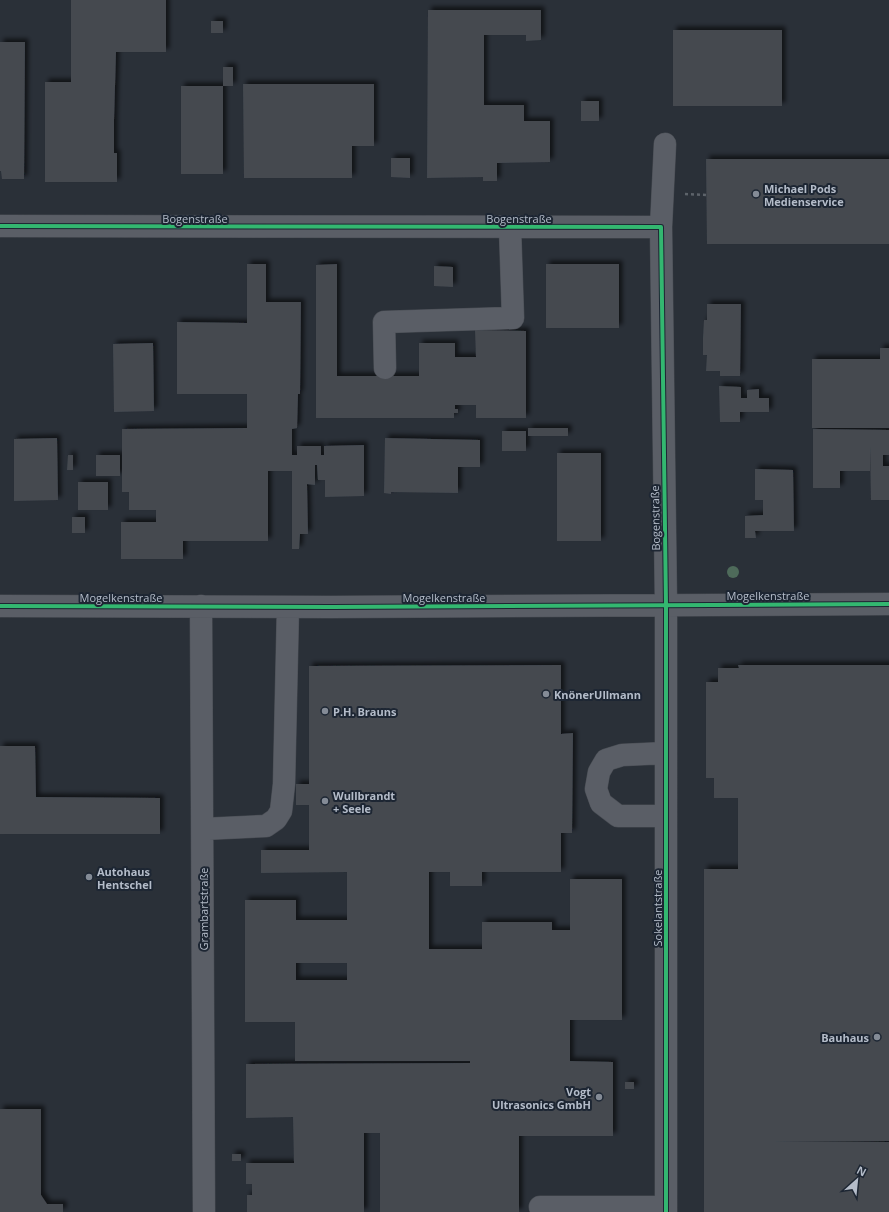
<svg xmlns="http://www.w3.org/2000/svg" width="889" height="1212" font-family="'Open Sans',sans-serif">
<defs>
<filter id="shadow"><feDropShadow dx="3.5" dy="-3.5" stdDeviation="2" flood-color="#0009"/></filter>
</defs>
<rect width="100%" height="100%" fill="#2a3038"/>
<!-- building -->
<path fill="#444950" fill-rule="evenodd" filter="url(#shadow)" d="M71,0H166V52H116L114,120V153H117V182H45V82H71Z
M428,10H541V40L526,41V35H484V105H524V121H550V162L497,163V181H483V177L427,178Z
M211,21H223V33H211Z
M673,30H782V106H673Z
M0,42H25L24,179H2L1,171H0Z
M223,67H233V86H223Z
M243,84H374V146H352V178H244Z
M181,86H223V174H181Z
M581,101H599V121H581Z
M391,158H410V178L391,177Z
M706,159H889V244H707Z
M247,264H266V302H301L300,394H298L297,428L292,429V455H297V446H321V455H324V446L364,445V496L325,497V480H318L317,465H315V485L307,484L308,534H300L299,549H292V471H268V541H183V559H121V522H156V510H129V492H122V429L247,428V394H177V322L247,323Z
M337,264V376H419V343H455V357H476L475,330L526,331V418H476V405H455V409H458V413H454V418H316V265Z
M546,264H619V328H546Z
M434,266L453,267V287L434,286Z
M707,304H741L740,376H720V371H706L707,355H703V338L704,320H707Z
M153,343L154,411L114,412L113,344Z
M880,348H889V428H812V359H880Z
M719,386L741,387V398H747V390L759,389V398H769V412H740V422H720Z
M528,428H568V436H528Z
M813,429L889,430V455H883V466H889V500H871L870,447V471H840V488H813Z
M502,431H526V451H502Z
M57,438L58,500L14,501V439Z
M385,438L480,440V467H458V493L391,492V494L384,493Z
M557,453H601V541H557Z
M68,455H73V470H67Z
M96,455H120V476H96Z
M755,469L793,470L794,531H755L756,538H745V516L763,515V500H755Z
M78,482H108V510H78Z
M72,517H85V533H72Z
M561,665V734L573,733L572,833H561V872H482V886H450V872H429V949H482V922H552V930H570V879H622V1020H570V1061L613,1062V1136H519V1212H380V1133H364V1212H247V1195H252V1184H246V1163H294L293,1117L246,1118V1064L470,1063V1061H295V1022H245V900H296V920H347V872L261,873V850H309V805H296V784H309V666ZM296,963H347V980H296Z
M738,665H889V1141H776L889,1142V1212H704V869H738V798H714V778H706V682H718V668H739Z
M0,746H35L36,797L160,798V834H0Z
M625,1082H634V1089H625Z
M0,1109H41V1195L47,1204H63V1212H0Z
M232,1154H241V1161H232Z"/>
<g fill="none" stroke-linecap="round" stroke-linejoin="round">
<defs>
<path id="minor" d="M0,226L661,227L666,605V1212
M661,227L665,144
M385,368L384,322L513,318L510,228
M0,606L332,607L889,604
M201,606L204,1212
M666,816H618L601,803L596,789L599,772L606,760L622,755L666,753
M203,829L266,826L276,819L281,811L284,784L288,607
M540,1207H666"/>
</defs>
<!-- minor casing -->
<use href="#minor" stroke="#484c53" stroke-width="23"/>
<!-- path -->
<path stroke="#5d636a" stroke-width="2.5" stroke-dasharray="3 3" stroke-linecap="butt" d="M685,194L707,195"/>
<!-- minor -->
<use href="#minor" stroke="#5a5e66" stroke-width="22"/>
<defs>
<path id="cycleway" d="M0,226L661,227L666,605V1212
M0,606L332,607L889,604"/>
</defs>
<!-- cycleway casing -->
<use href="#cycleway" stroke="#1d2633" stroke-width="6"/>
<!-- cycleway -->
<use href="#cycleway" stroke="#33b770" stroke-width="4"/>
</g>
<!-- trees -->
<circle fill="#4e6a5a" cx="733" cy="572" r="6"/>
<!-- markers -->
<g fill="#848b96" stroke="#1d2633" stroke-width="1.5">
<circle cx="756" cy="194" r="4"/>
<circle cx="546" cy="694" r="4"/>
<circle cx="325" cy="711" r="4"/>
<circle cx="325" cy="801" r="4"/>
<circle cx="89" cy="877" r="4"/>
<circle cx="877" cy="1037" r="4"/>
<circle cx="599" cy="1097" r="4"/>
</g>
<g text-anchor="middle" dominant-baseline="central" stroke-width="4" stroke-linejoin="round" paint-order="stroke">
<!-- poi labels -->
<g font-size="11" font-weight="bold" fill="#b4bcc9" stroke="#1d2633" text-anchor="start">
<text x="764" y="188">Michael Pods<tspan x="764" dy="13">Medienservice</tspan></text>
<text x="554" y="694">KnönerUllmann</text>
<text x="333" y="711">P.H. Brauns</text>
<text x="333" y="795">Wullbrandt<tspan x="333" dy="13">+ Seele</tspan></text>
<text x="97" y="871">Autohaus<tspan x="97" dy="13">Hentschel</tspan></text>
<text x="869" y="1037" text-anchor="end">Bauhaus</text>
<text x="591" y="1091" text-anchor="end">Vogt<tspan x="591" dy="13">Ultrasonics GmbH</tspan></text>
</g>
<!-- street labels -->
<g font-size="11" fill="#b4bcc9" stroke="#1d2633">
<text x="195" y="218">Bogenstraße</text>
<text x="519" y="218">Bogenstraße</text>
<text transform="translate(655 518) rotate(-91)">Bogenstraße</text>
<text x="768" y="595">Mogelkenstraße</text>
<text x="121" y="597">Mogelkenstraße</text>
<text x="444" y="597">Mogelkenstraße</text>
<text transform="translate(657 908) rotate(-90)">Sokelantstraße</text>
<text transform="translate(203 909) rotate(-90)">Grambartstraße</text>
</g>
</g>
<!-- north arrow -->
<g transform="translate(857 1180) rotate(27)" stroke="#1d2633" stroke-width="3" paint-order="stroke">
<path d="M0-3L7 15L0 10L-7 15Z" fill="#b4bcc9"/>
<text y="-6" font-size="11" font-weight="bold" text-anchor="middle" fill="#b4bcc9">N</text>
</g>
</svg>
